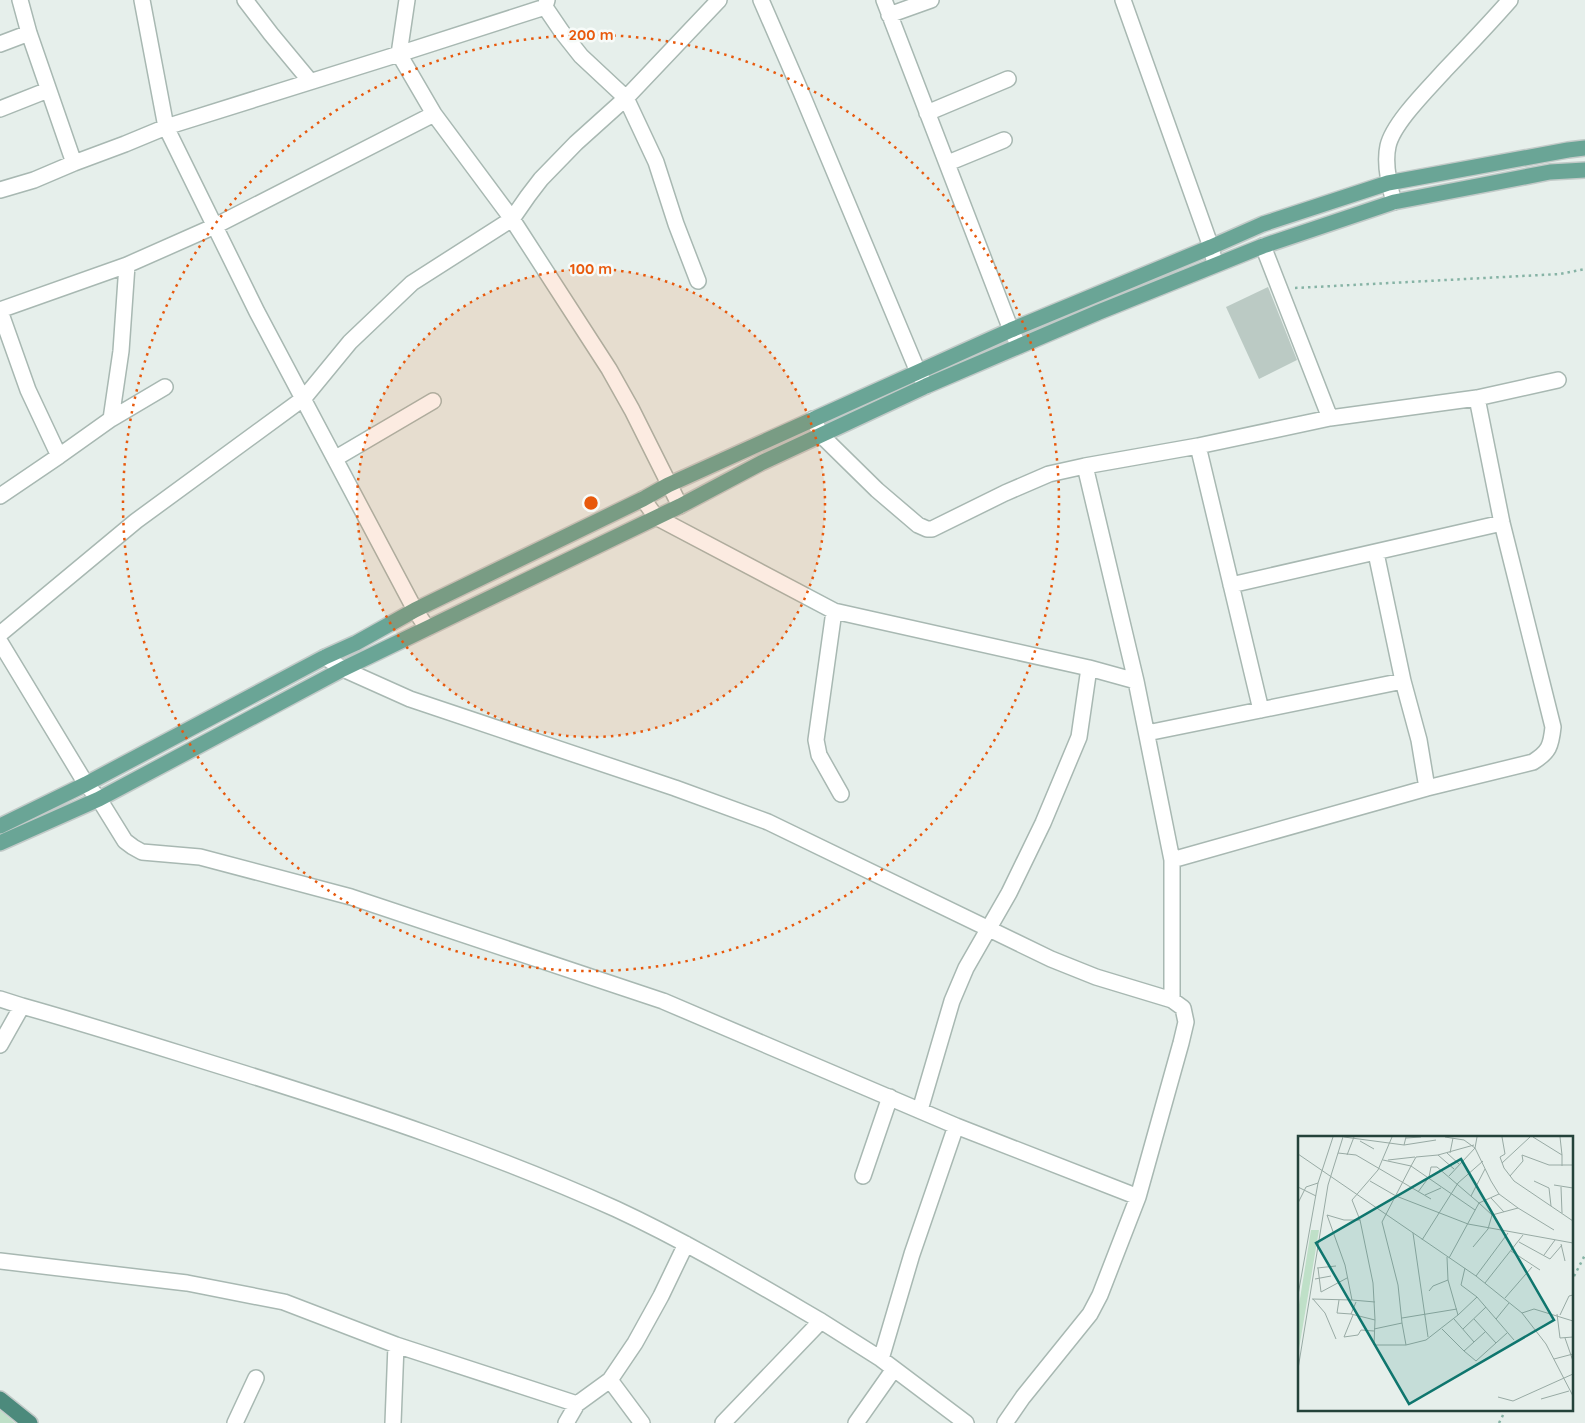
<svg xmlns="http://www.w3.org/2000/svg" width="1585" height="1423" font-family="Quicksand,sans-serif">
<rect width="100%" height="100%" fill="#e6efeb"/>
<!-- green -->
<path fill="#bfe0c8" d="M0,1410L15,1423H0Z"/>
<!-- building -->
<path fill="#bbcac4" d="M1268,287L1297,360L1259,379L1226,307Z"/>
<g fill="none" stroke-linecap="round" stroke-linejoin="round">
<defs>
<path id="minor" d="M20,0L29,33L74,163
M142,0L166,127L257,312L415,610L427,628
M245,0L271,34L310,81
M407,0L399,54L545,7L547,0
M761,0L801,92L918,372L926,386
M884,0L1011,330L1019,346
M1123,0L1211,247L1215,264
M545,7L562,32L581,56L626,98L656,162L676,224L698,281
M889,15L931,0
M0,44L29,33
M0,109L48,90
M927,113L1008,79
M948,163L1004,140
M0,190L34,180L74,163L125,144L166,127L399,54L434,114L512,219L609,369L632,410L680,506
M1394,202C1389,185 1384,164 1388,146C1393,123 1429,88 1445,70C1467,47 1489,24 1510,0
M0,310L127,265L215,226L434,114
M0,311L28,390L59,456
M1330,418L1477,398L1558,380
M111,419L121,351L127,265
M813,419L822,436L877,490L918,525L927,529H932L1005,493L1049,474L1085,466L1136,681
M1198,446L1261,710
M336,458L433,401
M1085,466L1198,446L1330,418L1263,246
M0,496L59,456L111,419L165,387
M643,499L656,517L834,611L1089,668L1136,681L1172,860V1000
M1231,585L1502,523
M834,611L816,740L819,755L841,794
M0,634L136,521L304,398L350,342L412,283L512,219L528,196L541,179L576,143L626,98L719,0
M0,642L86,784L99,799L125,841L133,847L142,852L200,857L351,897L663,1001L956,1126L912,1254L881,1359
M325,657L343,669L410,699L675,788L768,822L1051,959L1096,977L1172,1000L1183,1008L1186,1022L1181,1043L1138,1197L956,1126
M1147,733L1403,681
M1427,788L1533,762C1549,752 1551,746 1553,727L1502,523L1477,398
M1172,860L1427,788L1419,740L1403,681L1376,553
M0,999L22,1006
M0,1045L22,1006C97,1027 171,1051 246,1074C371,1113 496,1155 616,1209C687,1242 754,1282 821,1321L723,1423
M920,1110L952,1001L966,968L1009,893L1043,823L1079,737L1089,668
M863,1176L890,1097
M0,1261L187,1283L284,1302L396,1345L577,1404L610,1380L635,1343L661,1296L686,1244
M821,1321L881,1359L966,1423
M610,1380L642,1423
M235,1423L256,1378
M393,1423L396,1345
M566,1423L577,1404
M856,1423L894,1369
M1005,1423L1023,1397L1090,1314L1100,1295L1138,1197"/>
<path id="primary" d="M0,826L86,784L325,657L356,643L415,610L643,499L668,485L1011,330L1211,247L1263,224L1388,183L1568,150L1585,148
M0,843L99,799L343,669L680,506L761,463L926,386L1099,312L1263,246L1394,202L1550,172L1585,170"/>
<path id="trunk" d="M0,1399L30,1423"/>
</defs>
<!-- minor casing -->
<use href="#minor" stroke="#a8b8b2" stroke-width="18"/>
<!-- primary casing -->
<use href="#primary" stroke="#c2cac8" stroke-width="18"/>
<!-- trunk casing -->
<use href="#trunk" stroke="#c2cac8" stroke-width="18"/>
<!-- path -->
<path stroke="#86b3a5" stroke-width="2.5" stroke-dasharray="2.5 4" stroke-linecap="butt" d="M1295,288L1560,274L1585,269
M1571,1282L1585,1255
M1499,1423L1506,1409"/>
<!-- minor -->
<use href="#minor" stroke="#fff" stroke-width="15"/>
<!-- primary -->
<use href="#primary" stroke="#6aa596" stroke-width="15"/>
<!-- trunk -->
<use href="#trunk" stroke="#4c8a7c" stroke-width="15"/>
</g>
<!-- distance rings -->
<circle cx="591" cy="503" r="234" fill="#e8590c" fill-opacity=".12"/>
<g fill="none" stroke="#e8590c" stroke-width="2.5" stroke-dasharray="2.5 5">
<circle cx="591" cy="503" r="234"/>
<circle cx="591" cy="503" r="468"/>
</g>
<!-- overview -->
<g transform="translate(1298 1136)">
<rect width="275" height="275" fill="#e6efeb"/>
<path d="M13,94H21L0,219V175Z" fill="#bfe0c8"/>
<path fill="none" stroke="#98aaa4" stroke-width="1" d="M46,1L106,9L108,1M147,1L166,4L177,12L151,40M179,1L177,12L193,45L201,58L220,72L194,79L181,67L201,58M204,1L207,18L202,21L206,32L216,45L275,85M235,1L264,19V30M262,1L264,19M108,2L123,1M62,5L76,13M106,9L138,4M176,9L140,19L118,21L113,30L177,74M40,17L58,19L133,63M149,17L161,28M152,17L155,2M0,18L178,140L224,177L248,208L275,260M49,19L56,1M140,19L156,33M224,19L251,29H275M90,24L117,21M204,27L232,1M212,40L225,25L224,19M72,45L98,60L170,88L275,107M236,45L251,52L253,70M256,49L275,52M0,51L18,60M263,51L264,77M120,56L131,41L133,31H139L181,67L151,122M127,59L143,52M173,60L187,33M193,62L206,76M0,67L8,51L20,47M220,72L256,94M29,79L46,84H62L75,147L77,184L53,178L58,166M29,79L47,129L54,164L77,166M62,84L54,64L80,34L94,1M115,97L130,201M124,104L160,47L185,25M221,106L252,123L264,109M263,108L267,125M175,111L190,93L194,79M213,115L242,134M246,119L257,104M19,132L38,130M20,132L23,156L49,142M178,140L210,97M17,143L33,140M187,147L225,99M131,155L135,150L150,144M0,159L20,47L35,1M179,161L198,183L211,167M207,162L234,131M14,163L54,164M15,163L27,177L38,203M41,164L39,177L53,178M224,177L236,173L275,185M259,178L262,202L275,201M55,179L46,201L60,199L63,194L76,195M160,179L179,161L163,149L167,132M262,179L271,160L275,159M104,182L159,173M156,183L176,206M176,183L198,207M198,183L216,204M77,184L76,209H108M104,187L108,209L128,204L160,179L150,144L149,121M76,193L104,187L100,149L84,86L113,30L85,24M144,193L166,215L187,196M165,193L188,171M267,202L275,225M166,215L178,225L209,197M256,223L275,218M0,233L30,49L45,1M200,261L215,265L275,238M243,263L271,255"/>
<path fill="#0f766e" fill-opacity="0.15" stroke="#0f766e" stroke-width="2.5" d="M163,23L256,184L111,268L18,107Z"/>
<rect width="275" height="275" fill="none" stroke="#24423a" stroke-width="2.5"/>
</g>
<circle cx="591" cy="503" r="8" fill="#e8590c" stroke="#f7fbf9" stroke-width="2.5"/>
<g font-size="15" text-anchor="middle" font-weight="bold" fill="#e8590c" stroke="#f7fbf9" stroke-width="5" stroke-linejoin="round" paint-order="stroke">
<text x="591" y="40">200 m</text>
<text x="591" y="274">100 m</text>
</g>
</svg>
